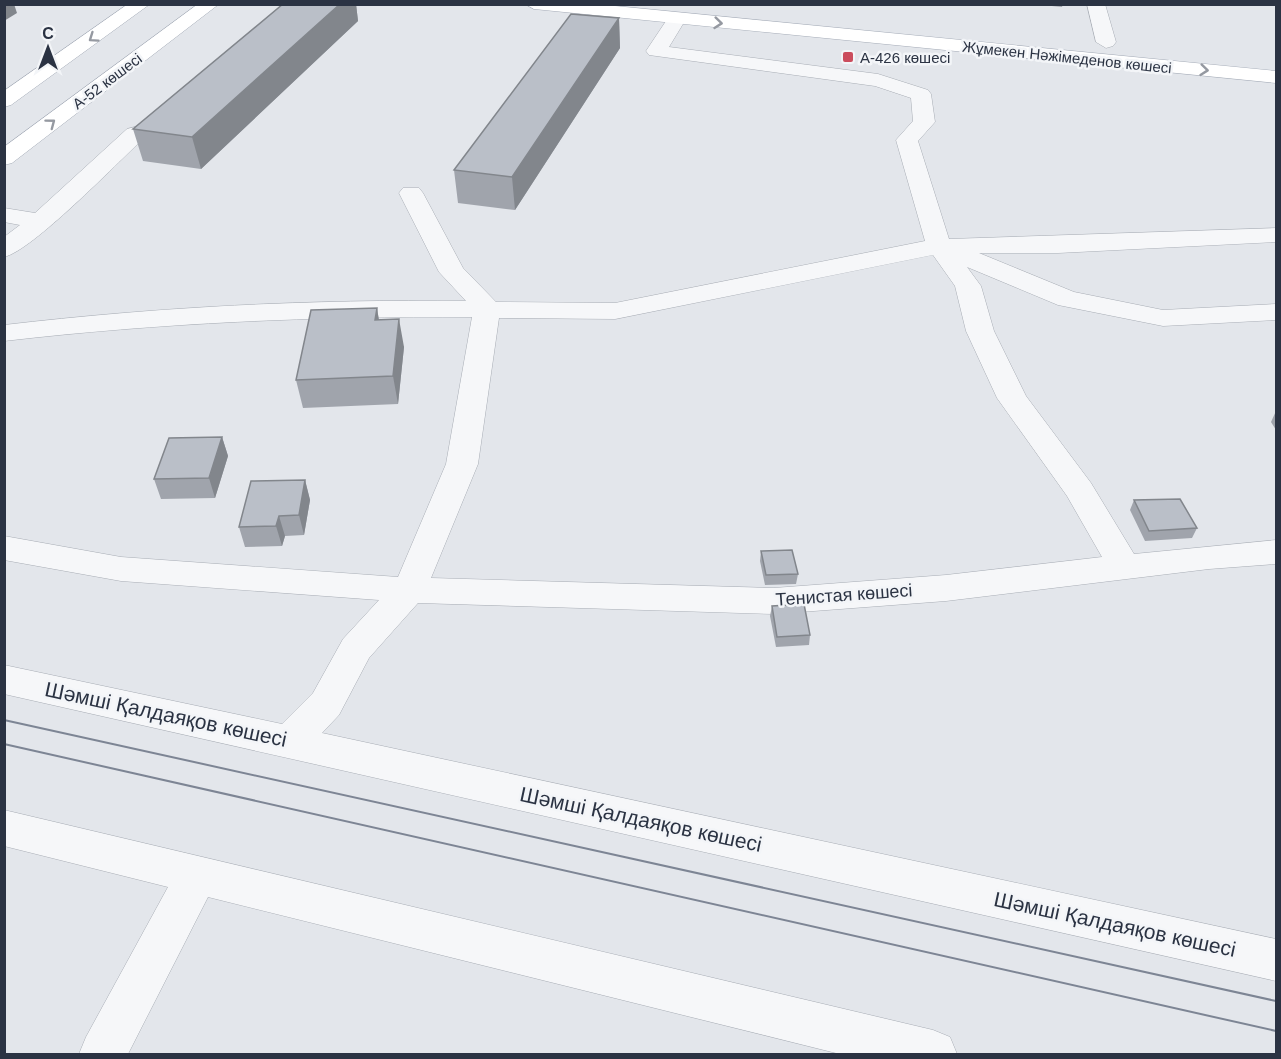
<svg xmlns="http://www.w3.org/2000/svg" width="1281" height="1059" font-family="Arial,sans-serif">
<rect width="100%" height="100%" fill="#e3e6eb"/>
<g fill="none" stroke-linecap="round" stroke-linejoin="round">
<defs>
<path id="minor" d="M1087,4H1105L1116,42L1113,46L1106,48L1096,42Z
M677,13L686,19L669,47L878,74L928,90L931,94L935,122L918,141L949,239L1276,228V242L1058,253H979L1074,292L1163,310L1276,304V320L1163,326L1058,305L967,267L981,286L994,331L1026,396L1091,483L1134,554L1276,540V564L1209,569L946,601L774,614L418,603L369,658L339,715L322,733L1276,939V981L4,694V665L282,724L313,693L343,639L379,600L121,581L4,560V536L121,557L398,577L446,464L472,317C316,316 159,323 4,341V325C157,307 312,299 466,301L439,272L399,193L403,188H419L423,193L463,268L496,302L615,303L925,241L896,140L913,121L911,98L875,86L649,55L646,51L670,15ZM933,255L955,286L966,331L997,398L1067,496L1102,557L946,575L774,588L431,578L478,464L499,318L615,319Z
M135,127L143,129L146,134L143,139C117,163 32,251 4,257V237L20,225L4,222V208L35,213L127,129Z
M4,810L933,1030L950,1037L957,1054H840L208,897L128,1054H79L86,1037L168,887L4,846Z"/>
<path id="major" d="M128,4H150L11,105L4,107V91Z
M198,4H219L12,163L4,165V147Z
M525,4H595L1276,71V83L534,9Z"/>
</defs>
<!-- minor casing -->
<use href="#minor" stroke="#a8adb5" stroke-width="1"/>
<!-- major casing -->
<use href="#major" stroke="#a3aab6" stroke-width="1"/>
<!-- minor -->
<use href="#minor" fill="#f6f7f9" fill-rule="evenodd"/>
<!-- major -->
<use href="#major" fill="#fff" fill-rule="evenodd"/>
<!-- tram -->
<path stroke="#7d8594" stroke-width="2" d="M4,720L1276,1001
M4,744L1276,1031"/>
</g>
<!-- wall -->
<path fill="#a0a4ac" d="M283,4H356L358,21L201,169L143,161L133,129Z
M1031,4H1063L1062,7Z
M619,18L620,48L515,210L458,203L454,170Z
M377,308L379,320L404,347L398,404L303,408L296,380Z
M1276,411V430L1271,422Z
M222,437L228,456L215,498L161,499L154,479Z
M305,480L310,500L304,535L285,536L282,546L245,547L239,527Z
M1134,500L1197,528L1192,538L1145,541L1130,510Z
M761,551L798,574L796,584L765,585L760,561Z
M772,606L810,635L809,645L776,647L770,616Z"/>
<!-- shaded-wall -->
<path fill="#82868c" d="M4,4H14L17,13L4,21Z
M340,4H356L358,21L201,169L192,137Z
M619,18L620,48L515,210L512,177Z
M377,308L381,335L375,320Z
M399,319L404,347L398,404L393,376Z
M222,437L228,456L215,498L209,478Z
M305,480L310,500L304,535L299,515Z
M279,516L285,536L282,546L276,526Z"/>
<!-- building -->
<path fill="#babfc8" stroke="#82868c" stroke-width="1.5" d="M283,4H340L192,137L133,129Z
M571,14L619,18L512,177L454,170Z
M377,308L375,320L399,319L393,376L296,380L311,310Z
M222,437L209,478L154,479L169,438Z
M305,480L299,515L279,516L276,526L239,527L251,481Z
M1180,499L1197,528L1149,531L1134,500Z
M792,550L798,574L766,575L761,551Z
M804,604L810,635L777,637L772,606Z"/>
<!-- one-way arrows -->
<defs><path id="oneway-chevron" d="M-2-3.5L2.5 0L-2 3.5" fill="none" stroke-width="1.6" stroke-linecap="round" stroke-linejoin="round" transform="scale(1.5)"/></defs>
<g stroke="#9599a1">
<use href="#oneway-chevron" transform="translate(718 23) rotate(6)"/>
<use href="#oneway-chevron" transform="translate(93 38) rotate(145)"/>
<use href="#oneway-chevron" transform="translate(1204 70) rotate(6)"/>
<use href="#oneway-chevron" transform="translate(51 123) rotate(-37)"/>
</g>
<!-- markers -->
<rect fill="#cb4d5d" stroke="#f3f5f8" stroke-width="2" x="842" y="51" width="12" height="12" rx="3"/>
<g text-anchor="middle" dominant-baseline="central" stroke-width="5" stroke-linejoin="round" paint-order="stroke">
<!-- far-poi labels -->
<g font-size="15" fill="#2b3343" stroke="#f3f5f8" text-anchor="start">
<text x="860" y="57">А-426 көшесі</text>
</g>
<!-- far-street labels -->
<g font-size="15" fill="#2b3343" stroke="#f3f5f8">
<text transform="translate(1067 57) rotate(6)">Жұмекен Нәжімеденов көшесі</text>
<text transform="translate(107 81) rotate(-37)">А-52 көшесі</text>
</g>
<!-- street labels -->
<g font-size="18" fill="#2b3343" stroke="#f3f5f8">
<text transform="translate(844 595) rotate(-4)">Тенистая көшесі</text>
</g>
<!-- near-street labels -->
<g font-size="21" fill="#2b3343" stroke="#f3f5f8">
<text transform="translate(166 714) rotate(12)">Шәмші Қалдаяқов көшесі</text>
<text transform="translate(641 819) rotate(12)">Шәмші Қалдаяқов көшесі</text>
<text transform="translate(1115 924) rotate(12)">Шәмші Қалдаяқов көшесі</text>
</g>
</g>
<!-- border -->
<rect width="1281" height="1059" fill="none" stroke="#2b3343" stroke-width="12"/>
<!-- north arrow -->
<g transform="translate(48 48)" stroke="#f3f5f8" stroke-width="4.5" paint-order="stroke">
<path d="M0-4.5L10 22L0 15L-10 22Z" fill="#2b3343"/>
<text y="-9" font-size="16" font-weight="bold" text-anchor="middle" fill="#2b3343">С</text>
</g>
</svg>
